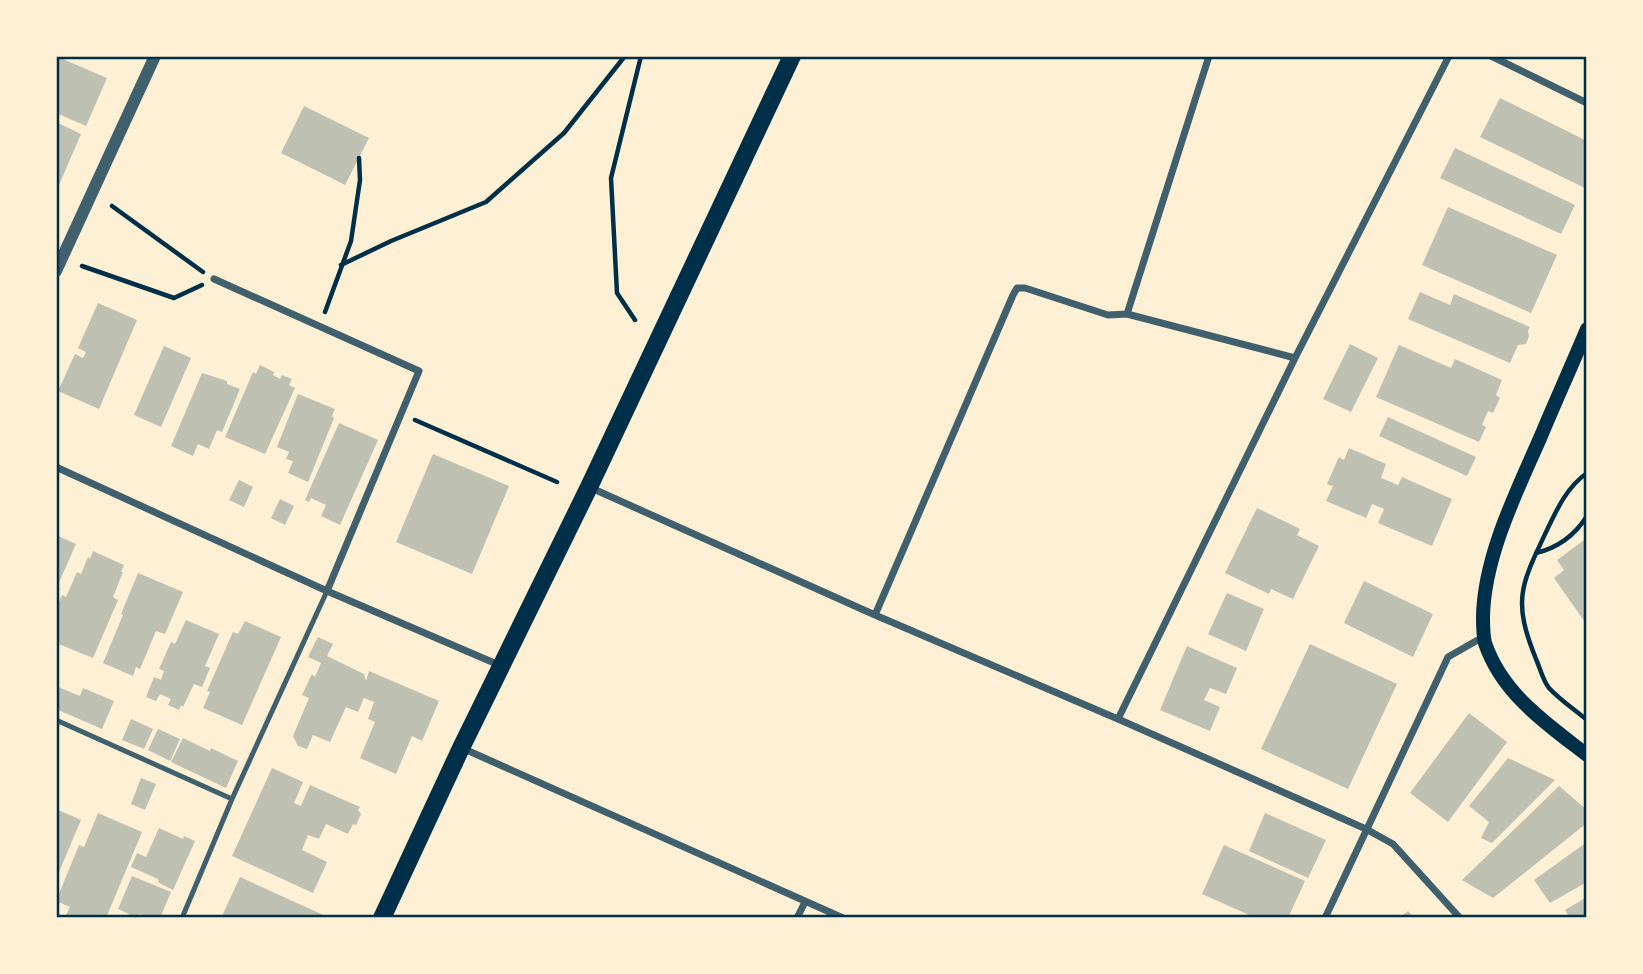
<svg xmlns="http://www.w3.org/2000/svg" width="1643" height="974" font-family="'Titillium Web',sans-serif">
<rect width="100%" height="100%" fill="#fdf0d5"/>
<!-- building -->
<path fill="#bec0b2" d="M56,56L107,78L86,126L56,113Z
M1500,98L1587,141V189L1480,137Z
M304,106L369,138L345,185L281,153Z
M56,122L81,134L59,185L56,184Z
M1455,148L1575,205L1561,234L1440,178Z
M1448,207L1557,255L1531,313L1422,265Z
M1420,292L1450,305L1454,294L1530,327L1528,331L1529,336L1526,344L1518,345L1510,363L1408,319Z
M98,303L137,320L99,409L58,391L75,354L83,358L86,352L78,348Z
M1350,344L1378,358L1351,412L1323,399Z
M1399,345L1451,368L1455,359L1502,380L1496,395L1500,398L1493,413L1488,411L1482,425L1486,427L1479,442L1376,397Z
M164,346L191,358L161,427L134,415Z
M260,365L274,372L273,375L280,379L282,375L292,379L289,385L295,388L265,454L225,437L253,372L256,374Z
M202,373L227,381V384L240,389L222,432L217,430L209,449L198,444L193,456L171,446Z
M298,394L335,409L332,416L334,418L308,482L288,473L293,461L286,459L289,452L277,447Z
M1388,417L1476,457L1467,476L1379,436Z
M339,423L378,440L340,525L321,516L326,505L311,498L309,502L305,500Z
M1349,448L1386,464L1381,478L1398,485L1402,477L1452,499L1432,546L1378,523L1384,509L1372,504L1366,518L1326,501L1333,486L1327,484L1339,457L1344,460Z
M433,454L509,486L472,574L396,542Z
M239,480L253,487L244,507L229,500Z
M280,499L294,506L285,525L271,518Z
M1257,508L1300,529L1297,535L1319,546L1293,599L1271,589L1269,594L1225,573Z
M56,535L76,544L57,587L60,588L56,597Z
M1587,538V625L1554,578L1564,570L1557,560Z
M93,551L124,565L121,572H123L113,597L118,600L93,658L56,643V609L62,595L66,597L77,572L81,574L88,557L90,559Z
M138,573L183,592L165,634L156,631L140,669L136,667L133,676L103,663L123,615L121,614Z
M1364,581L1433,614L1413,657L1344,623Z
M1227,593L1264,609L1246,651L1208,634Z
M186,620L219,634L205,666L210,668L202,687L194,684L183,707L181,705L179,710L168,705L171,699L160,694L156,701L146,697L154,677L161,680L164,671L159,669L171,642L175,644Z
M245,621L281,637L242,725L203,708L210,692L207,691L233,632L238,634Z
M318,637L333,644L327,656L364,674L366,681L369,671L439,701L422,741L412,736L396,774L360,758L375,722L368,719L374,702L364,698L358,712L346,707L330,742L313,735L307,749L298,746L293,736L309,698L302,695L312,674L315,677L321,663L308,657Z
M1310,644L1397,684L1348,789L1261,749Z
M1187,646L1237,668L1226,694L1210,688L1204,700L1220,707L1210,731L1160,710Z
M56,686L80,696L83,688L114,701L102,729L56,709Z
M1469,713L1507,742L1448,822L1410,793Z
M131,719L153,729L144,749L122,740Z
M158,729L180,739L170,761L148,750Z
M183,738L210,751L211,748L238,761L226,788L171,762Z
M1508,758L1555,780L1492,843L1481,838L1489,822L1469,806Z
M272,768L303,782L294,803L301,806L310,785L360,807L358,810L361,814L356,825L353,824L348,834L326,824L319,839L308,835L302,850L327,862L313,893L232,856Z
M141,778L156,784L145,810L131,804Z
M1559,786L1587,810V823L1493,898L1462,880Z
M56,809L81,820L56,879Z
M98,813L142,832L106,918H73L66,915L70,907L56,901L79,845L84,847Z
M1265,813L1326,840L1308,878L1249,851Z
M159,828L183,839L184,836L195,841L173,890L159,883L158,879L131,867L137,853L146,857Z
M1587,842V882L1550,903L1534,880Z
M1224,845L1305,881L1288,918H1256L1202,894Z
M132,876L171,892L160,918H150L140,914L138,918H127L129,914L118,909Z
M240,877L330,918H221Z
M1587,897V918H1570L1565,910Z
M1408,911L1414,918H1399Z"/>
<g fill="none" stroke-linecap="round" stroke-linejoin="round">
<!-- path -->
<path stroke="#003049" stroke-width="4.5" d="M1348,56H1350
M112,206L203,272
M341,265L391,241L486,202L564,133L625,56
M82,266L174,298L202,285
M325,312L351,241L360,180L359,158
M635,320L617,293L611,178L641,56
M415,420L557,482
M1587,473C1567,487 1557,509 1547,530C1521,585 1512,600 1536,659C1540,668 1543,681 1549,688C1560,700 1575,710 1587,720
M1536,553C1557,548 1575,535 1587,516"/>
<!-- service -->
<path stroke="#3f606c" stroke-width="5" d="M56,720L232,799
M182,918L232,799L327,591"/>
<!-- minor -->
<path stroke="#3f606c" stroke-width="7" d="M1491,56L1587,103
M214,279L419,371L327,591
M1127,314L1209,56
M56,467L327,591L499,665
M589,487L875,615L1118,719L1366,829L1393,844L1460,918
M875,615L1013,295L1017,288H1025L1108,315L1127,314L1295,358
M1118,719L1295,358L1449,56
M462,748L843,918
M797,918L805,902
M1325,918L1448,657L1483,637"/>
<!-- tertiary -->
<path stroke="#3f606c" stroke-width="12" d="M56,271L155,56"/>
<!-- secondary -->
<path stroke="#003049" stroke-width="14" d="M1587,329C1572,365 1556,400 1541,436C1517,491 1484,556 1483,617C1483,626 1483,635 1485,643C1502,694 1547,724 1587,755"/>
<!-- primary -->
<path stroke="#003049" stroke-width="18" d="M382,918L461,748L589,487L792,56"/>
</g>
<!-- border -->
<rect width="1643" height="974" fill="none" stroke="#fdf0d5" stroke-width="116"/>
<rect x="58" y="58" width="1527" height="858" fill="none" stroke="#003049" stroke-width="2.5"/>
</svg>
